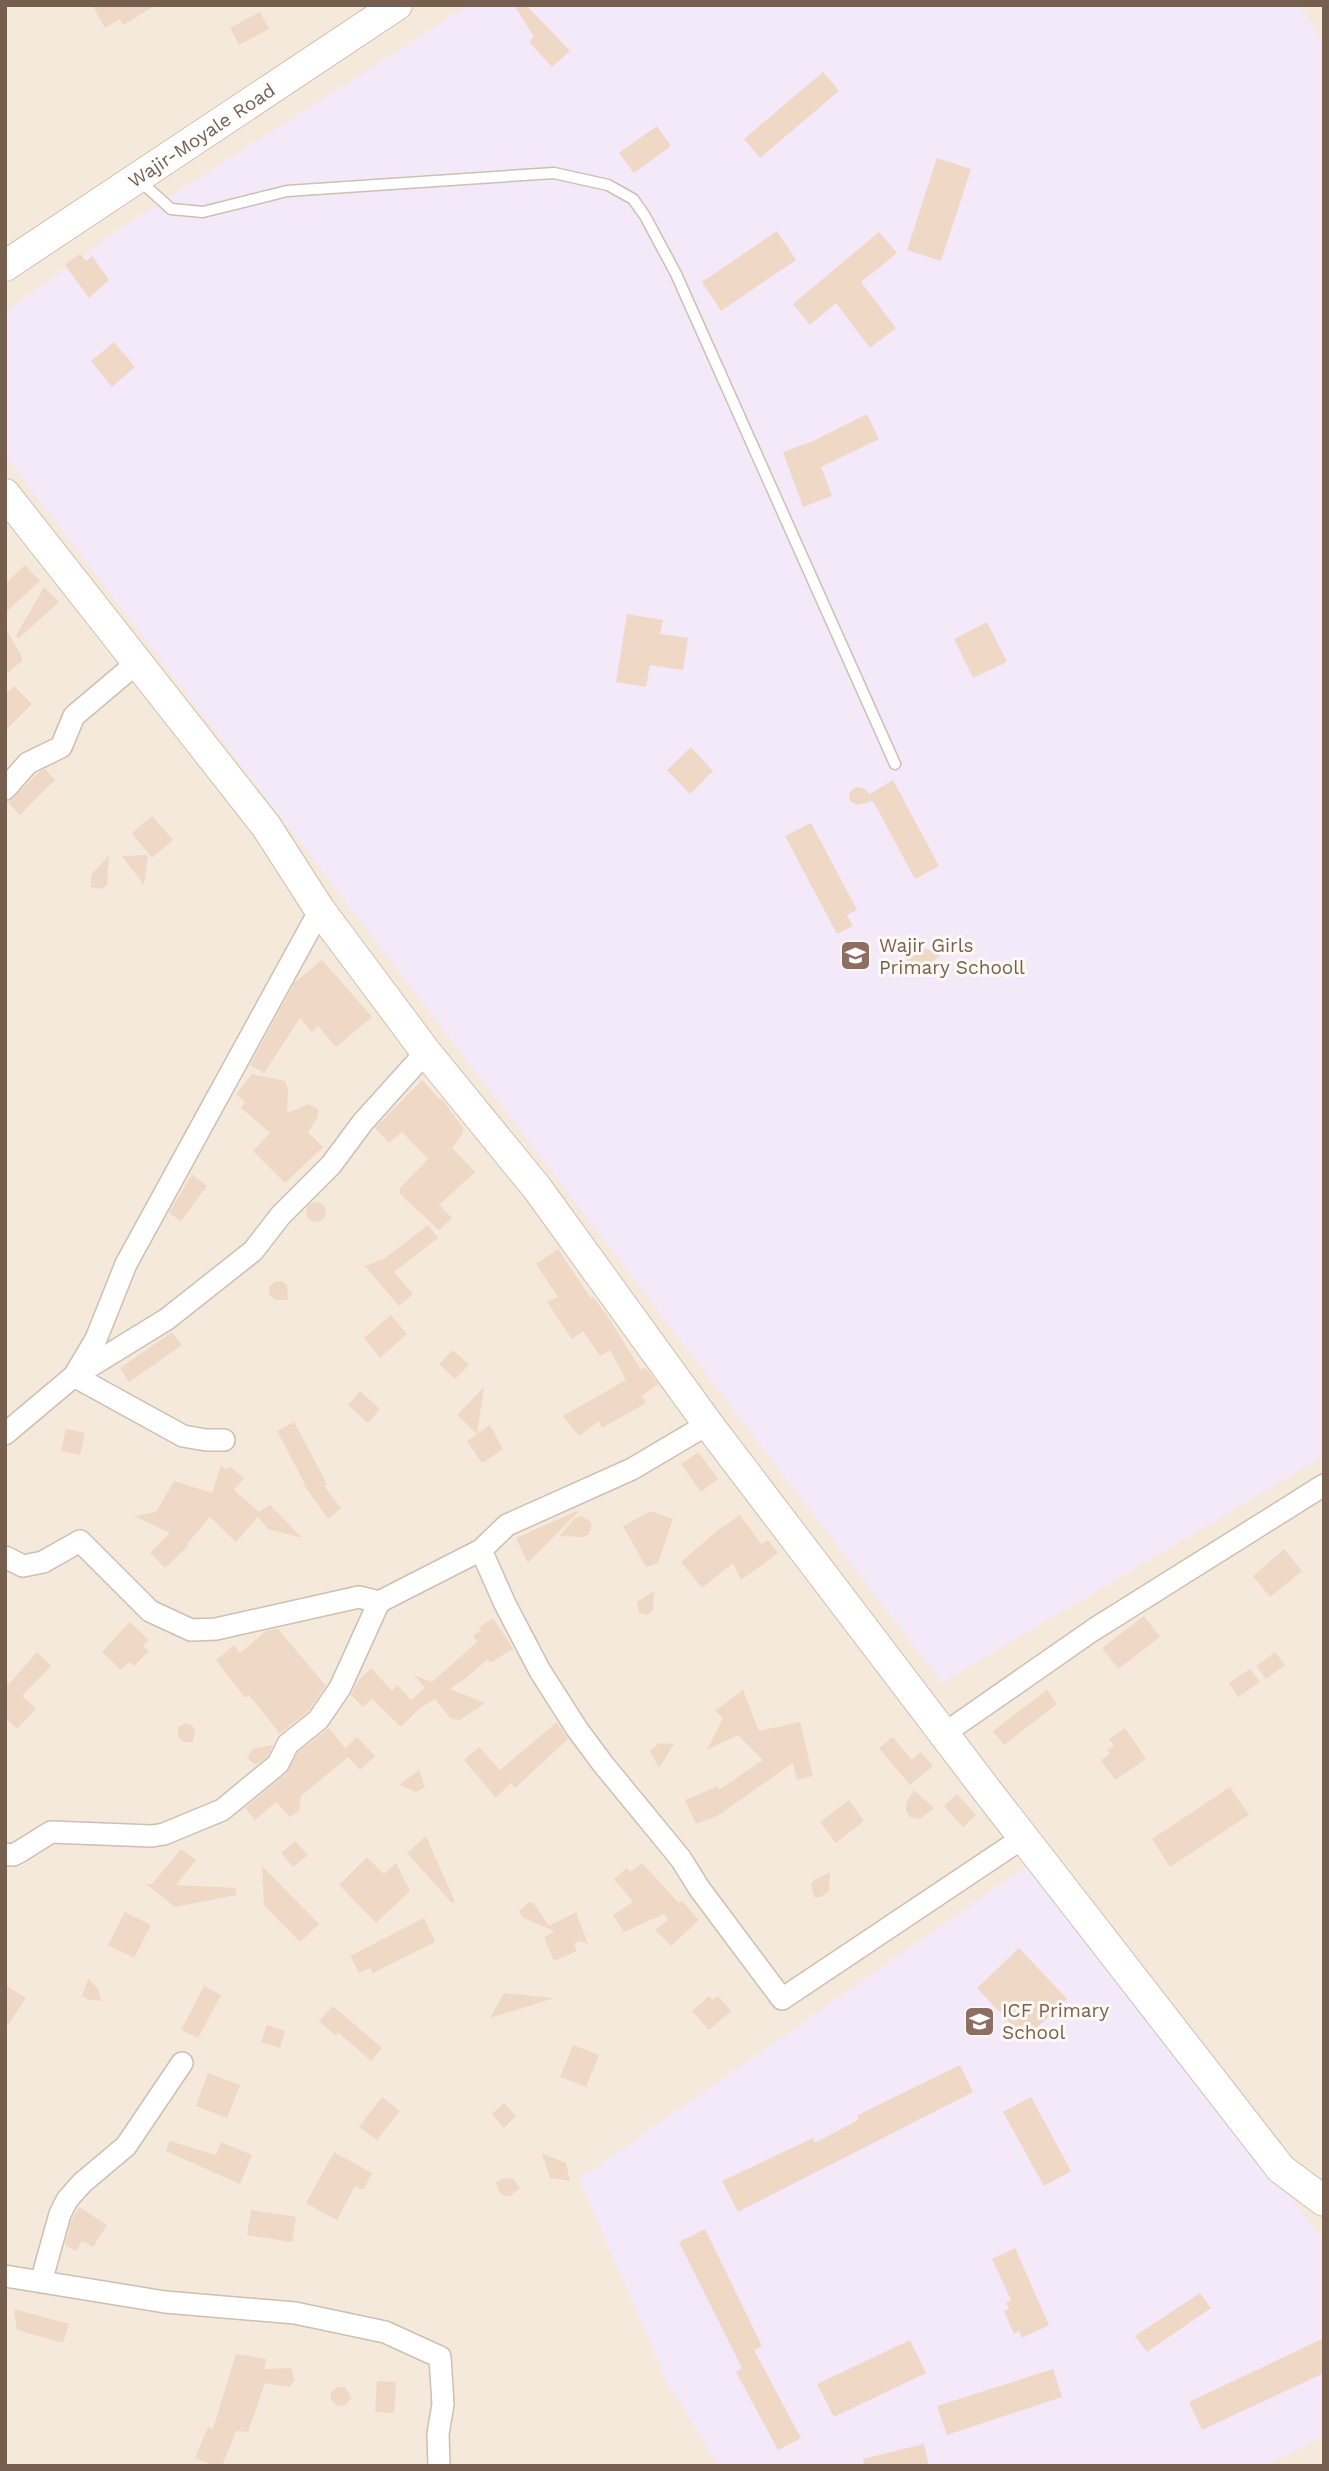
<svg xmlns="http://www.w3.org/2000/svg" width="1329" height="2471" font-family="'Work Sans',sans-serif">
<rect width="100%" height="100%" fill="#fcf7ed"/>
<!-- residential -->
<path fill="#f4e9db" d="M5,5H1324V2466H5Z"/>
<!-- education -->
<path fill="#f4e9f9" d="M469,5H1300L1324,44V1456L942,1683L5,456V312L121,228Z
M1031,1863L1319,2234H1324V2437L1266,2466H719L667,2382L579,2179Z"/>
<!-- building -->
<path fill="#f0d8c6" d="M92,5H156L123,25L120,19L105,28Z
M514,5H526L570,51L552,67L529,42L534,37Z
M260,12L269,29L239,45L230,28Z
M823,72L839,91L760,158L744,139Z
M657,126L671,146L634,173L619,153Z
M937,158L971,169L941,261L907,250Z
M777,231L796,260L721,311L702,282Z
M879,232L897,253L861,282L896,328L870,348L836,303L810,325L793,304Z
M80,254L86,261L92,256L109,280L89,298L65,265Z
M114,342L135,367L112,387L91,361Z
M867,414L879,439L821,467L832,496L803,507L783,452L811,442Z
M25,565L40,581L5,613V584Z
M44,587L59,602L19,638L16,636Z
M627,614L663,620L660,634L688,638L683,670L650,665L646,687L616,682Z
M987,622L1007,662L973,678L954,639Z
M5,627L22,657V661L5,675Z
M14,686L32,704L5,731V695Z
M691,747L713,771L690,794L667,770Z
M45,769L55,780L20,815L8,803L39,772Z
M893,780L939,866L915,879L873,801L858,805L851,802L849,798L850,792L856,787L863,788L870,794Z
M152,816L173,840L152,858L132,833Z
M811,823L857,910L847,915L853,926L837,934L785,836Z
M109,855L107,885L101,889L91,887V875Z
M148,855L144,885L122,856Z
M926,949L943,953L929,965L910,972L905,955Z
M322,960L372,1017L336,1047L318,1026L312,1032L300,1018L264,1073L250,1065L295,982Z
M252,1074L285,1081L288,1089L287,1113L309,1104L318,1109V1117L308,1132L323,1147L285,1183L253,1151L270,1133L241,1108L245,1102L236,1094Z
M422,1080L439,1099L441,1098L463,1128V1133L452,1148L475,1172L439,1205L452,1218L439,1230L400,1194V1188L428,1159L402,1132L389,1143L375,1128Z
M192,1174L207,1186L181,1221L169,1213Z
M306 1212a10 10 0 1 1 20 0a10 10 0 1 1-20 0Z
M428,1225L438,1238L394,1272L413,1294L399,1306L365,1266L384,1259Z
M558,1249L591,1299L593,1297L608,1317L641,1370L645,1367L658,1384L642,1396L646,1403L602,1428L599,1421L579,1436L563,1416L626,1380L610,1350L600,1356L583,1331L572,1339L547,1302L558,1297L536,1264Z
M276,1281H282L287,1285L288,1300H276L269,1294V1287Z
M391,1315L407,1334L380,1358L364,1338Z
M172,1332L182,1345L129,1382L120,1368Z
M453,1350L469,1365L455,1379L439,1364Z
M484,1387L477,1434L490,1425L503,1449L482,1463L467,1441L477,1434L457,1415Z
M360,1391L380,1409L368,1423L348,1405Z
M294,1422L327,1484L324,1486L341,1508L328,1519L304,1485L305,1484L277,1431Z
M66,1429L85,1433L80,1455L61,1451Z
M698,1452L718,1479L701,1492L681,1464Z
M221,1466L227,1470L230,1467L244,1478L234,1490L259,1512L270,1505L302,1538L268,1529L258,1517L236,1542L210,1517L187,1544L188,1546L165,1568L150,1553L170,1533L134,1516L156,1512L174,1481L212,1493Z
M577,1511L578,1512L528,1563L516,1538Z
M651,1511L673,1519L658,1563L646,1567L623,1526Z
M740,1515L761,1544L768,1540L778,1553L741,1580L733,1563L702,1588L681,1562L719,1529Z
M581,1516L590,1521L592,1525L589,1534L583,1537L559,1536L575,1518Z
M1284,1549L1302,1571L1270,1597L1253,1576Z
M654,1591L653,1610L647,1615L639,1613L637,1602Z
M1144,1616L1160,1637L1118,1669L1102,1648Z
M493,1618L513,1649L490,1663L488,1659L466,1678L450,1689L485,1703L460,1720L451,1719L435,1699L420,1708L401,1727L372,1699L363,1707L351,1695L358,1681L371,1668L392,1691L397,1685L411,1700L425,1688L414,1675L432,1682L477,1642L473,1635L481,1631L479,1627Z
M130,1622L149,1640L143,1646L149,1651L134,1666L129,1662L121,1670L102,1652Z
M278,1629L326,1686L308,1711L280,1734L249,1695L245,1698L216,1660L234,1645L240,1653L266,1631Z
M37,1652L51,1666L22,1696L36,1709L17,1729L5,1718V1680L9,1684Z
M1275,1652L1285,1665L1266,1679L1256,1666Z
M1250,1669L1260,1682L1238,1697L1229,1683Z
M743,1690L759,1731L800,1722L813,1776L797,1780L793,1763L717,1816L696,1824L685,1800L718,1786L719,1790L763,1760L738,1735L707,1750L723,1718L715,1711Z
M1047,1690L1057,1704L1004,1745L993,1731Z
M557,1722L568,1739L515,1788L511,1783L496,1798L464,1760L479,1747L500,1770Z
M186,1723L192,1725L195,1731L193,1742H184L178,1738V1727Z
M329,1728L345,1748L357,1737L375,1756L360,1770L348,1757L301,1796L299,1811L290,1817L276,1802L255,1820L245,1808L286,1774L298,1752Z
M1125,1728L1146,1759L1115,1780L1101,1760L1110,1754L1107,1750L1114,1746L1109,1739Z
M893,1737L912,1760L921,1752L933,1766L910,1785L879,1748Z
M659,1743L674,1744L659,1768L650,1751Z
M273,1745L268,1756L256,1765L247,1758L252,1749Z
M419,1770L425,1787L416,1792L399,1785Z
M1230,1787L1249,1815L1170,1867L1152,1839Z
M914,1790L934,1808L920,1819L910,1817L906,1811V1803Z
M957,1794L976,1815L963,1827L944,1806Z
M849,1800L864,1821L836,1843L820,1822Z
M426,1836L455,1902L452,1903L407,1853Z
M295,1841L308,1855L293,1867L281,1853Z
M181,1849L196,1860L176,1885L236,1888V1895L175,1907L146,1884H152Z
M367,1857L384,1874L396,1863L410,1891L376,1923L339,1885Z
M642,1863L679,1903L682,1901L699,1920L671,1946L655,1930L668,1920L664,1914L624,1932L613,1915L633,1902L614,1879L627,1868L630,1872Z
M262,1866L319,1924L300,1942L264,1905Z
M830,1872L829,1891L821,1897H814L811,1884L814,1880Z
M529,1902L534,1904L549,1926L576,1912L588,1944L581,1941L574,1944L577,1951L554,1961L544,1937L555,1931L523,1918L519,1911Z
M125,1912L151,1925L134,1958L108,1945Z
M424,1918L435,1942L373,1973L370,1968L359,1973L350,1956Z
M1019,1948L1067,1999L1025,2039L977,1988Z
M88,1979L98,1988L101,2001L89,2000L82,1996Z
M5,1985L26,1998L5,2029Z
M204,1986L221,1995L198,2038L181,2030Z
M504,1993L554,1998L490,2018Z
M709,1996L712,2000L718,1996L731,2011L709,2030L692,2011Z
M333,2006L382,2048L371,2061L338,2032L336,2036L319,2021Z
M267,2025L285,2031L280,2048L261,2042Z
M573,2045L599,2055L586,2087L560,2077Z
M960,2065L973,2092L738,2212L722,2181L813,2138L815,2143L858,2120V2115Z
M208,2073L240,2085L227,2118L196,2106Z
M382,2097L400,2111L377,2140L359,2127Z
M1031,2097L1071,2171L1044,2186L1003,2112Z
M504,2103L516,2116L504,2128L492,2114Z
M170,2141L216,2155L221,2142L252,2155L240,2184L166,2151Z
M334,2152L372,2173L363,2190L355,2186L337,2220L306,2203Z
M542,2153L566,2163L570,2181L550,2178Z
M504,2178L513,2179L520,2188L510,2196H504L499,2191L496,2182Z
M79,2207L107,2225L93,2247L82,2241L76,2251L65,2245L72,2219Z
M251,2210L296,2217L292,2242L247,2235Z
M705,2229L762,2346L754,2350L801,2438L778,2450L736,2372L742,2368L679,2242Z
M1015,2248L1049,2325L1022,2338L1019,2331L1014,2334L1004,2311L1009,2309L1006,2302L1011,2300L992,2259Z
M1200,2293L1211,2308L1147,2352L1135,2336Z
M14,2309L69,2324L63,2343L17,2330Z
M1324,2338V2373L1202,2430L1189,2402Z
M910,2340L926,2373L834,2417L817,2384Z
M236,2354L266,2359L264,2369L291,2368L295,2380L289,2387L265,2383L248,2432L236,2431L222,2466H214L195,2458L208,2427L213,2429Z
M1053,2369L1062,2397L947,2435L937,2406Z
M377,2381L396,2382L394,2413L375,2412Z
M337,2387H345L352,2398L345,2405L338,2406L331,2400V2393Z
M924,2444L929,2466H864L863,2459Z"/>
<g fill="none" stroke-linecap="round" stroke-linejoin="round">
<defs>
<path id="lane" d="M139,180L171,209L203,212L287,191L554,173L608,185L633,199L645,216L676,274L895,764"/>
<path id="street" d="M5,789L28,763L61,747L74,716L139,661
M76,1375L167,1319L253,1251L281,1215L331,1165L363,1122L426,1052
M74,1376L183,1436L206,1440H224
M5,1434L74,1376L96,1339L126,1264L320,910
M481,1550L505,1604L540,1671L577,1729L603,1764L681,1859L699,1888L782,1999L1024,1837
M5,1557L23,1566L43,1562L80,1541L150,1611L191,1630L216,1629L359,1597L379,1602L481,1550L507,1525L632,1469L708,1424
M945,1733L1093,1630L1324,1485
M5,1854L13,1855L19,1852L51,1832L152,1836L164,1834L222,1810L278,1764L288,1744L318,1720L340,1688L379,1602
M5,2276L165,2302L295,2313L385,2332L440,2357L443,2404L438,2434L439,2466
M41,2282L60,2214L67,2200L82,2183L126,2146L182,2063"/>
<g id="secondary">
<path id="s1" d="M5,266L397,5"/>
<path d="M5,494L266,826L320,910L426,1052L537,1188L708,1424L988,1792L1281,2169L1324,2201"/>
</g>
</defs>
<!-- lane casing -->
<use href="#lane" stroke="#cebfb1" stroke-width="13"/>
<!-- street casing -->
<use href="#street" stroke="#cebfb1" stroke-width="24"/>
<!-- secondary casing -->
<use href="#secondary" stroke="#d1c0b0" stroke-width="32"/>
<!-- lane -->
<use href="#lane" stroke="#fff" stroke-width="10"/>
<!-- street -->
<use href="#street" stroke="#fff" stroke-width="21"/>
<!-- secondary -->
<use href="#secondary" stroke="#fff" stroke-width="30"/>
</g>
<!-- icons -->
<defs>
<symbol id="school-square" viewBox="-11 -11 22 22"><rect x="-9" y="-9" width="18" height="18" rx="4" fill="#8d6e63" stroke="#fefaf3"/><path d="M0-5L7-2L0 1L-7-2ZM-4 1L0 2.5L4 1V4Q0 6-4 4Z" fill="#fff"/></symbol>
</defs>
<g fill-rule="evenodd">
<use href="#school-square" x="838" y="938" width="35" height="35"/>
<use href="#school-square" x="962" y="2004" width="35" height="35"/>
</g>
<g text-anchor="middle" dominant-baseline="central" stroke-width="6" stroke-linejoin="round" paint-order="stroke">
<!-- street labels -->
<g font-size="19" fill="#775f4f" stroke="#fefaf3">
<text stroke="none"><textPath href="#s1" startOffset="236">Wajir-Moyale Road</textPath></text>
</g>
<!-- education labels -->
<g font-size="19" fill="#785e54" stroke="#fefaf3" text-anchor="start">
<text x="879" y="945">Wajir Girls<tspan x="879" dy="22">Primary Schooll</tspan></text>
<text x="1002" y="2010">ICF Primary<tspan x="1002" dy="22">School</tspan></text>
</g>
</g>
<!-- border -->
<rect width="1329" height="2471" fill="none" stroke="#775f4f" stroke-width="14"/>
</svg>
